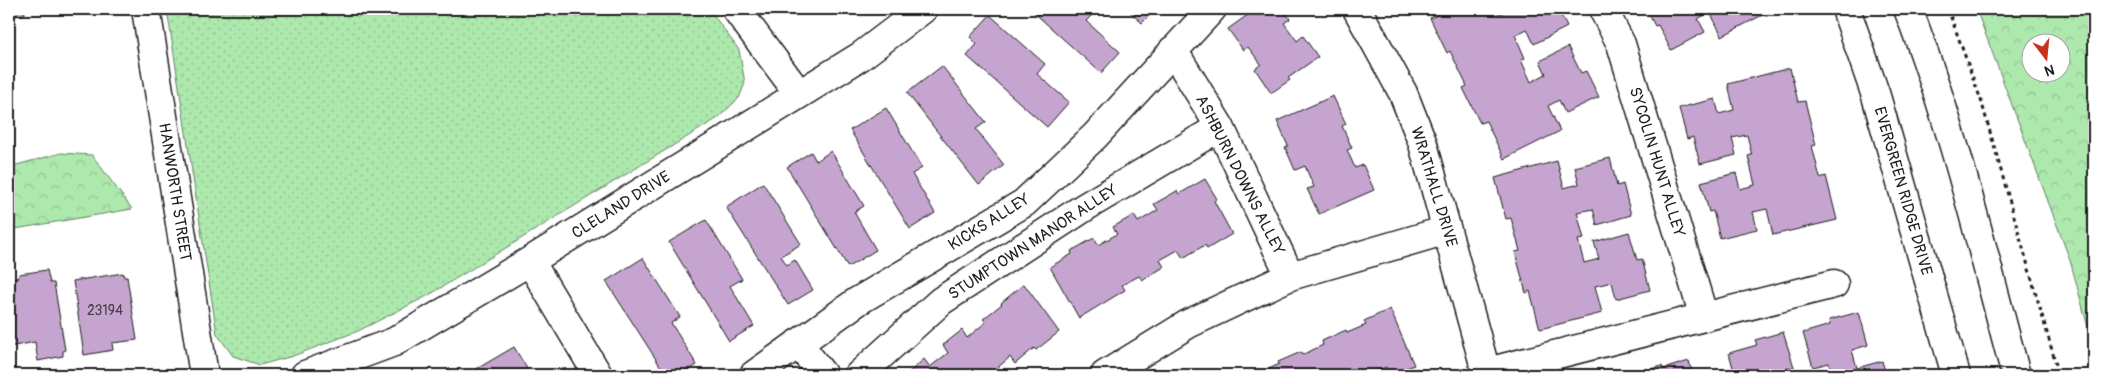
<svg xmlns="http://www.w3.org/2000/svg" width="2103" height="384" font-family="Pangolin,sans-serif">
<defs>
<pattern id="forest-crowns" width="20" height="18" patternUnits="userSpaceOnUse" patternTransform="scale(1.25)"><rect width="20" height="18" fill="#ade8ad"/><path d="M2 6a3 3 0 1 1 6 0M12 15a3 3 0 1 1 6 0" fill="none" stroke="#94c694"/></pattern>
<pattern id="park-dots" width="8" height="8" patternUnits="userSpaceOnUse" patternTransform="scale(1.25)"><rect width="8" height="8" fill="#ade8ad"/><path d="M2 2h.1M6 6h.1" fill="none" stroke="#94c694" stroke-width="1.8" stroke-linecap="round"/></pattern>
</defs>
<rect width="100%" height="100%" fill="#fff"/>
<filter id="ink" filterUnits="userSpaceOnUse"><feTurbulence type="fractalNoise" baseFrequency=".02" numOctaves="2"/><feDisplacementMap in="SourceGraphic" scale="10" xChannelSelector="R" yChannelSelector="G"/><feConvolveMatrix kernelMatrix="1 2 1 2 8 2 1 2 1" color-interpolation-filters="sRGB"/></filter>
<g filter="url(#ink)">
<!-- forest -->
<path fill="url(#forest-crowns)" stroke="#648264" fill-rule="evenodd" d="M1976,9H2094V350L2070,260ZM2030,42H2060V72H2030Z
M61,153L92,155L132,209L9,230V167Z"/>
<!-- park -->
<path fill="url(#park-dots)" stroke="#648264" d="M167,9H709L739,50L745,83L739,98L718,118L429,295L358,331L293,356L260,365L233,356L217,334Z"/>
<!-- building -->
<path fill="#c5a5cf" stroke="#1c1c1c" d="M9,9H24L25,14L9,17Z
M1030,9H1093L1096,11L1086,21L1120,52L1101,73Z
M1127,9H1156L1142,23Z
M1256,9H1283L1290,19L1284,23L1297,41L1303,36L1318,57L1288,78L1290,80L1271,93L1255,69L1261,64L1248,47L1243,50L1228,29Z
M1435,9H1497L1500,14L1510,9H1558L1567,27L1534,44L1527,29L1515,35L1525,58L1521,60L1531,82L1546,74L1540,61L1568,47L1581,73L1586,71L1599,97L1565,113L1559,100L1548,106L1560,131L1504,159L1486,121L1480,123L1463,88L1467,86L1450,51L1447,53L1430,18L1438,15Z
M1646,9H1774L1722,36L1710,12L1698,19L1705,32L1671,50L1658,25L1655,26Z
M990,15L1045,64L1037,74L1069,102L1047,127L967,56L977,44L970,37Z
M942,66L986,122L976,129L1004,165L979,185L907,93Z
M1790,68L1798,102L1805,101L1816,145L1812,146L1820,178L1826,176L1837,220L1773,235L1767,209L1753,212L1757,229L1720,238L1713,211L1709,212L1701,182L1736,173L1740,189L1755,185L1748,156L1752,155L1747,135L1732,138L1736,155L1700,164L1693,137L1687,139L1679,108L1715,99L1719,114L1734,110L1728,84Z
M1333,96L1346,124L1342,126L1352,148L1347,150L1355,168L1363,165L1374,190L1319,214L1307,189L1314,187L1305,166L1295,170L1285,147L1288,146L1277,121Z
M886,108L922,168L912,174L935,213L910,229L850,130Z
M831,151L864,206L854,212L876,250L848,267L787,167L811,152L816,161Z
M1610,158L1617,186L1623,184L1631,215L1597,225L1593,209L1577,212L1584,239L1578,240L1584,263L1599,259L1594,242L1629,232L1637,260L1642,259L1650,290L1616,299L1612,282L1595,286L1602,313L1540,329L1530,291L1526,293L1515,252L1520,251L1511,218L1506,219L1495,178L1557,161L1564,188L1579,184L1575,167Z
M1205,179L1217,199L1214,201L1232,234L1207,249L1205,245L1183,258L1178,250L1160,260L1164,267L1142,280L1139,276L1122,285L1125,290L1079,318L1050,267L1072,254L1071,251L1094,238L1098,245L1117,234L1113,227L1134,215L1138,222L1158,210L1154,204L1177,191L1179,194Z
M763,183L801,244L781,256L787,265L795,260L813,290L788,305L726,207Z
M706,220L742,279L730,286L754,326L729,341L669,242Z
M643,258L680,317L671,323L697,365L681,375H666L606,281Z
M47,270L50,283H54L65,350L63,351V356L38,361L35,342L9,347V279L19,277V274Z
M123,273L124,277H127L137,340L112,343L113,350L84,355L73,281Z
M1024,284L1059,332L1036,350L1034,348L1015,364L1010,357L996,369L1002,375H906L924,359L930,367L948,353L943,345L962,330L967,338L986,322L983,319L1002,304L1001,303Z
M1390,309L1414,365L1390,375L1386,367L1367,375H1249L1259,370L1261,373L1279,364L1278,362L1301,352L1302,355L1323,345L1322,341L1346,330L1347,333L1366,325L1364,321Z
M1859,312L1868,345L1852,350L1857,368L1882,361L1886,375H1832L1829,363L1813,367L1803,333L1830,325L1829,320Z
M1783,332L1794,367L1779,371L1780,375H1735L1729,353L1757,345L1755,340Z
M514,347L529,372L523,375H469L468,374Z
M1689,361L1693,375L1632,374L1662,366L1663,369Z"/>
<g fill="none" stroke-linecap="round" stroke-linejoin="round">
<defs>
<path id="minor" d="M146,9L204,375
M736,9L799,94
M1357,9L1403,93L1423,144L1487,375
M1603,9L1621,44L1704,317
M1846,9L1876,96L1956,375
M1908,9C1954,128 1983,253 2016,375
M1173,50L1220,127L1290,276
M530,261L598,375
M798,343L823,375
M1487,372L1834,284
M305,375L394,342L530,261L861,56L923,9
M754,375L858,301L1024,203L1095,136L1212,9
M859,375L941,301L1085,207L1220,127
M1105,375L1188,324L1290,276L1447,230"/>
</defs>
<!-- minor casing -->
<use href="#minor" stroke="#1c1c1c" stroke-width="31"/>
<!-- path -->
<path stroke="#1c1c1c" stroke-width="3" stroke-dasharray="4 4" stroke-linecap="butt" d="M1948,9L1981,100L2059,375"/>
<!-- minor -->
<use href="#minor" stroke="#fff" stroke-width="28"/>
</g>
</g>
<g text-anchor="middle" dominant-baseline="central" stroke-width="4" stroke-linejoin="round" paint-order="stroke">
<!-- number labels -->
<g font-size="14" fill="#463e49">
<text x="105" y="310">23194</text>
</g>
<!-- street labels -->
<g font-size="16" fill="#1c1c1c" stroke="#fff">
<text transform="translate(1657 162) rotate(73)">SYCOLIN HUNT ALLEY</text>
<text transform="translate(1240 175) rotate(63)">ASHBURN DOWNS ALLEY</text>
<text transform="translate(1434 187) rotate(73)">WRATHALL DRIVE</text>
<text transform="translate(1903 191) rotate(74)">EVERGREEN RIDGE DRIVE</text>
<text transform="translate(175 192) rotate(81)">HANWORTH STREET</text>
<text transform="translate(621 205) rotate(-32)">CLELAND DRIVE</text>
<text transform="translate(989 222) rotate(-32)">KICKS ALLEY</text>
<text transform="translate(1033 242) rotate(-33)">STUMPTOWN MANOR ALLEY</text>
</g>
</g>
<!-- margin -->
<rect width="2103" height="384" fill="none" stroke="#fff" stroke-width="30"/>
<rect x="15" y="15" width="2073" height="354" fill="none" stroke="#1c1c1c" stroke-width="2" filter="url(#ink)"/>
<!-- north arrow -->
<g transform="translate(2046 58) rotate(164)"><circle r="24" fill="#ffffff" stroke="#a4a4a4"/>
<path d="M0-4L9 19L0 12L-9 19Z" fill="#c8321e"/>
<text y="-8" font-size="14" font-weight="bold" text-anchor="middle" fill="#1c1c1c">N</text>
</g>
</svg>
